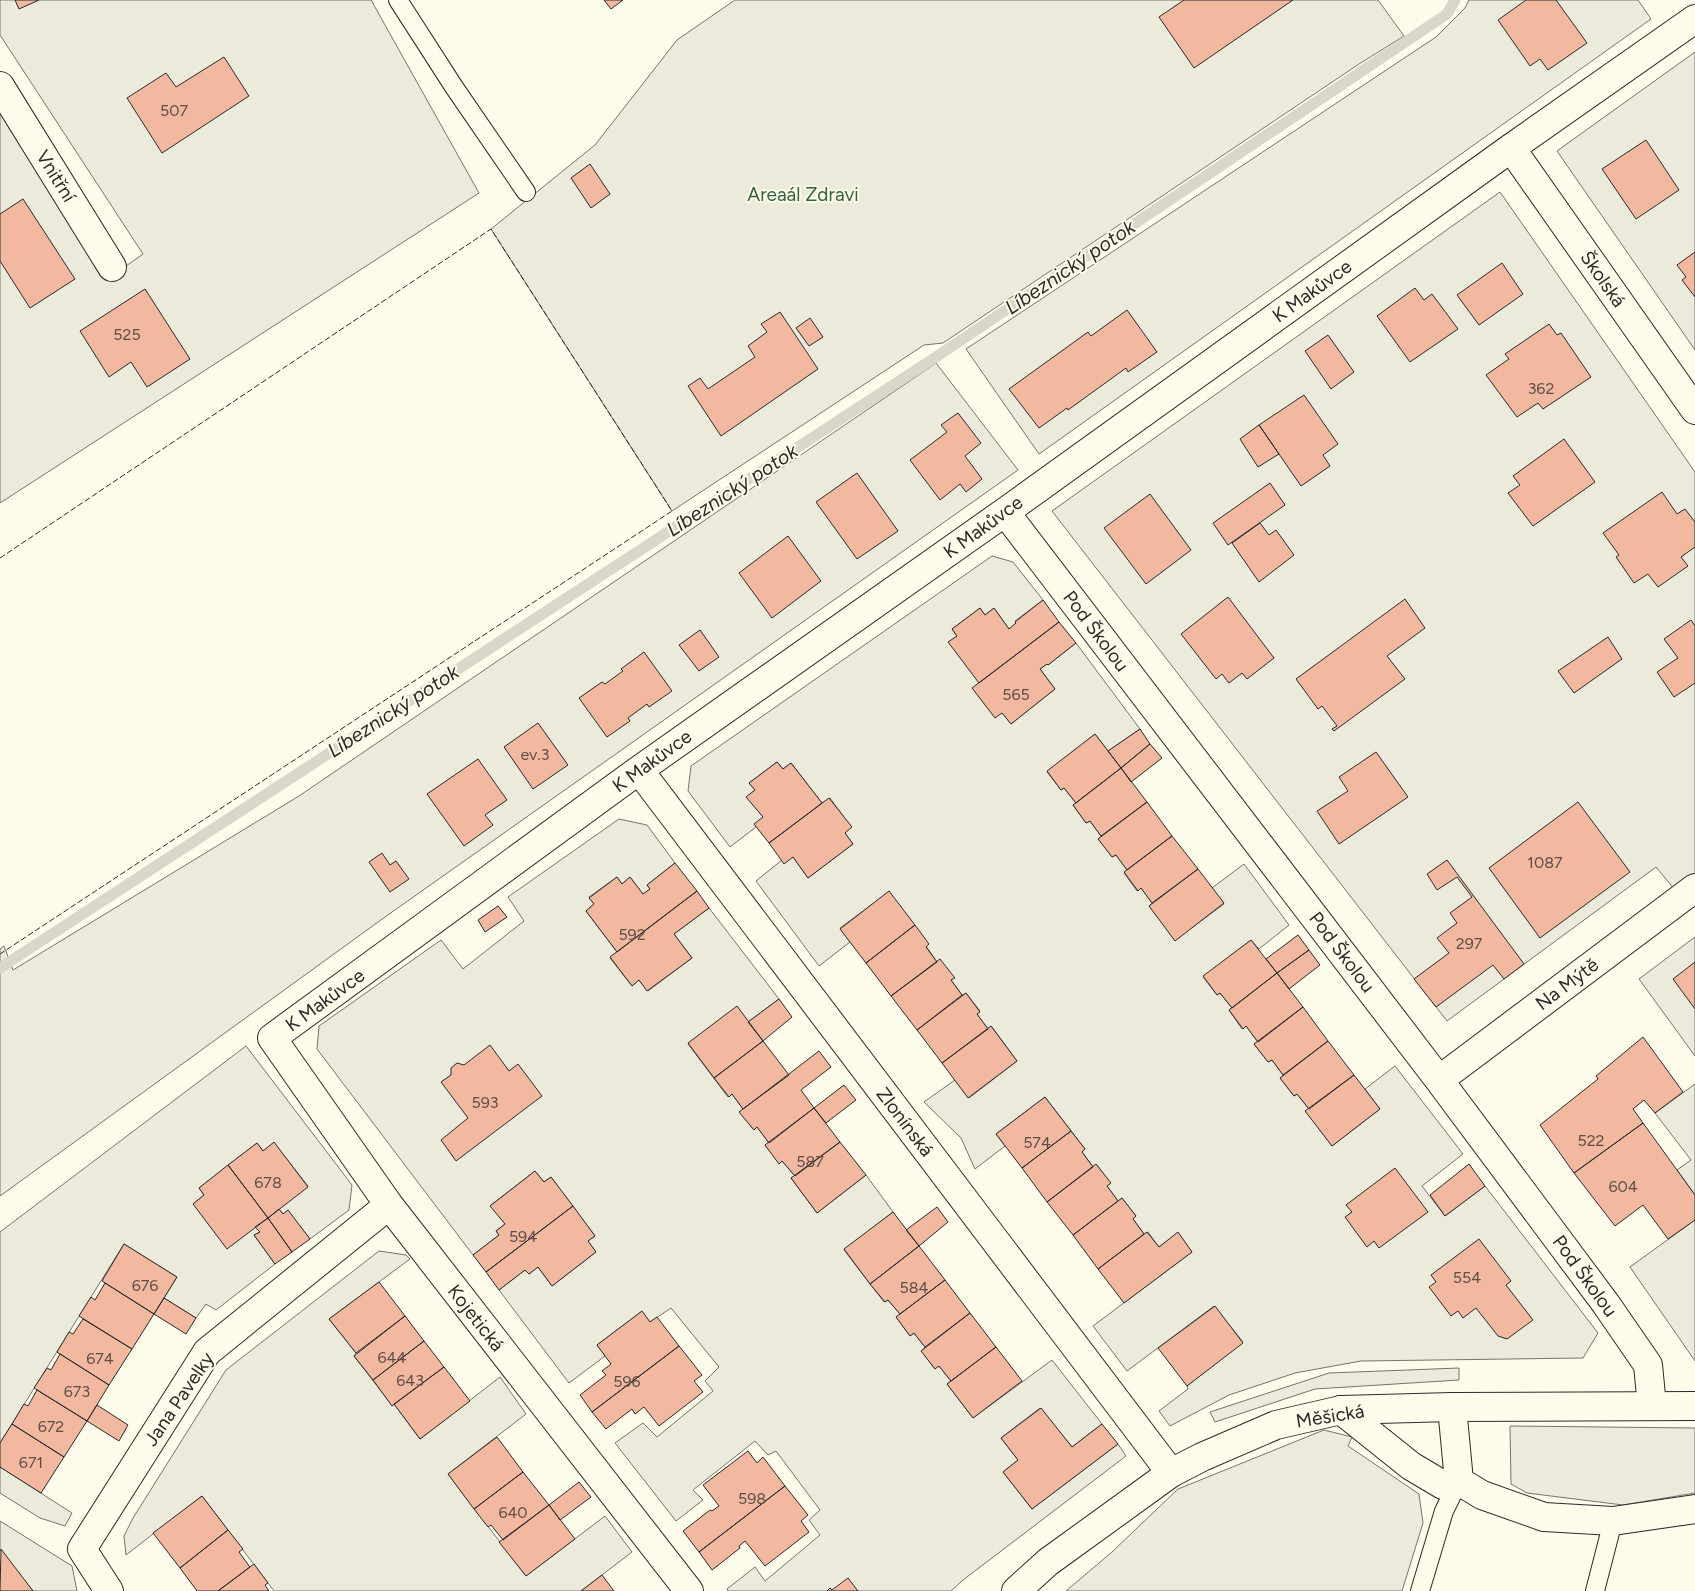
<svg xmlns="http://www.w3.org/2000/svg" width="1695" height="1591" font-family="Figtree,sans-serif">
<rect width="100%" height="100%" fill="#fdfbea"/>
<!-- green -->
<path fill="#ecebdb" stroke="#74746e" d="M0,0H371L479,193L0,503V110L109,278L143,254L0,35Z
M735,0H1378L1404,36L1359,64L943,343L924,345L672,511L491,229L595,145L677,40Z
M1469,0H1638L1651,19L1039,454L966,349L1436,37L1465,8Z
M1695,52V350L1557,151Z
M1500,192L1695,472V875L1675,890L1656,867L1447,1021L1052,511Z
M936,363L1018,470L385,917L0,1196V949L4,946L13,970L299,796Z
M992,556L1013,562L1043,600L1015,621L1016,623L1009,629L994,608L985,615L980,608L952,629L957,636L949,642L1011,724L1055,689L1040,669L1047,664L1048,665L1076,643L1140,729L1108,751L1095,734L1047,772L1061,790L1064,788L1076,803L1073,805L1086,823L1090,821L1101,836L1099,839L1112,857L1116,855L1127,870L1124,873L1137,891L1141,888L1152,903L1150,906L1175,940L1224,904L1212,888L1244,864L1289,925L1259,949L1251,940L1203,977L1217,995L1220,993L1232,1008L1229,1010L1242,1029L1246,1026L1258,1042L1254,1044L1268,1062L1272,1060L1283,1075L1280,1078L1294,1096L1297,1094L1309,1109L1306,1111L1332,1146L1380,1109L1365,1089L1395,1066L1463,1154L1422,1186L1445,1216L1485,1186L1598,1333L1583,1358L1361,1361L1295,1373L1229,1395L1170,1426L1159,1411L1188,1389L1187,1386L1243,1342L1214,1306L1127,1371L1093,1326L1192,1252L1178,1233L1159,1247L1148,1232L1144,1234L1133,1219L1136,1216L1122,1198L1118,1201L1107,1186L1110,1183L1097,1165L1093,1167L1082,1152L1085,1149L1045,1097L996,1134L1005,1146L975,1169L961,1138L924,1102L955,1080L969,1098L1017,1061L992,1027L988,1029L977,1014L980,1011L966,993L962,995L951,980L954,978L937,962L889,892L840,928L850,942L819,966L756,881L782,860L793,857L808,878L853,844L845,833L851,827L830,798L822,803L791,763L783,769L777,762L749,783L755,790L747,797L763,817L756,827L730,847L688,791L691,766Z
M619,819L647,825L675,863L647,885L650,889L643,894L630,877L622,884L617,877L589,897L594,904L586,911L617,952L610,958L632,986L639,980L648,991L692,958L674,934L709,908L779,999L748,1022L688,1044L728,1097L732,1094L743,1109L740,1112L754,1130L757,1127L769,1143L765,1145L779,1163L782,1161L795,1176L791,1178L817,1213L866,1175L893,1212L844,1250L884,1302L888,1300L900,1314L896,1317L910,1336L914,1333L925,1347L922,1351L934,1368L939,1366L951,1381L947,1384L973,1418L1052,1360L1102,1424L1072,1447L1040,1408L1001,1438L1018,1460L1003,1472L1032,1509L1118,1444L1126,1456L963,1580L951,1591H728L727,1589L755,1567L765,1581L820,1535L809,1520L820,1510L776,1451L768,1455L755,1441L693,1490L703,1500L676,1521L615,1443L643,1423L657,1437L713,1391L705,1381L719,1367L671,1308L650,1322L641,1312L597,1345L605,1356L569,1383L499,1290L525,1270L529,1274L538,1267L552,1286L596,1252L588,1241L595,1236L551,1177L544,1182L535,1171L491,1205L505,1224L496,1231L499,1235L473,1255L317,1049L319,1026L441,940L463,969L524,921L508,897Z
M1695,937V1056L1639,979Z
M246,1046L352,1185L349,1210L310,1239L288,1211L283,1214L279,1209L308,1186L274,1143L263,1151L257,1143L199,1188L204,1195L193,1204L255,1227L260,1232L254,1235L275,1264L216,1310L206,1304L196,1318L164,1298L177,1277L124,1244L0,1443V1232Z
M1695,1084V1195L1677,1170L1691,1160L1655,1113Z
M1695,1220V1361L1630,1267Z
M379,1251L406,1255L410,1259L329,1319L356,1353L354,1356L391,1404H394L420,1439L500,1377L526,1414L448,1474L526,1576L605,1516L632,1552L581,1591H274L202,1496L126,1555L124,1536L133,1518L226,1370Z
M1324,1430L1352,1437L1348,1446L1419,1494L1423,1523L1402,1591H1066L1112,1552L1178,1489Z
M0,1467L72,1513L65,1526L40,1518L0,1493Z
M0,1521L72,1566L77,1591H33L0,1550Z"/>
<!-- parking -->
<path fill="#eceadb" stroke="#74746e" d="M1459,1368V1380L1315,1389L1215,1422L1210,1412L1329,1373Z
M1510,1426L1695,1428V1493L1623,1505L1527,1493L1511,1484Z"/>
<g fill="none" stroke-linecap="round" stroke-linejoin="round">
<!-- stream -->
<path stroke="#d8d7c9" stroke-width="11" d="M0,968L936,357L1447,14L1455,0"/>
</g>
<!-- building -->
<path fill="#f2b8a0" stroke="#2b2b2b" d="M15,0H39L19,9Z
M604,0H623L611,9Z
M1184,0H1293L1194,68L1159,17Z
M1526,0H1556L1587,43L1548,70L1540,59L1530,66L1498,20Z
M224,57L249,96L162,153L127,98L166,73L176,87Z
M1646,140L1679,190L1636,219L1602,169Z
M590,164L610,194L591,208L571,178Z
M23,199L75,279L30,308L0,261V214Z
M1695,252V297L1682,280L1686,277L1677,265Z
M1502,263L1523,294L1479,325L1457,295Z
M1415,288L1424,300L1432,294L1458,329L1410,362L1377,316Z
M145,289L190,359L147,387L131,362L109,377L80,331Z
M1127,310L1157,352L1128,372L1126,368L1068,410L1067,408L1039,428L1009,389L1088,332L1091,336Z
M780,312L818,369L721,436L688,386L700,378L708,389L755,357L748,346L767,332L761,324Z
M810,318L823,337L809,346L796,328Z
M1549,324L1557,335L1561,333L1591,377L1543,409L1538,403L1517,417L1486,375L1509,359L1505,354Z
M1328,335L1354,372L1331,389L1305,351Z
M1304,395L1338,444L1323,455L1330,466L1301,486L1259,425Z
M958,413L981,443L965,456L982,479L966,492L960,484L940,500L910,460L947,432L941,425Z
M1259,425L1279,454L1258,467L1240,439Z
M1564,439L1595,482L1533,526L1508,493L1520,485L1513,476Z
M857,473L898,531L857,559L816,502Z
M1270,483L1285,505L1228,545L1213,523Z
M1662,492L1677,514L1685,509L1695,522V547L1681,557L1688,566L1658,587L1648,574L1634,583L1616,557L1619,555L1603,533Z
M1150,494L1191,550L1146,584L1104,528Z
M1260,523L1269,535L1276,530L1294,555L1259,582L1232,543Z
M788,536L821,581L772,618L739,573Z
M1228,597L1274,658L1247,679L1242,673L1229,683L1222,674L1216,679L1181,634Z
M1405,599L1425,628L1387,656L1405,679L1334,731L1332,729L1337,726L1322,706L1318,709L1296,679Z
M1043,600L1059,622L979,683L948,642L957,636L952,629L980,608L985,615L994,608L1009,629L1016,623L1015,622Z
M1691,620L1695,626V683L1674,697L1657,672L1678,658L1664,639Z
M1059,622L1076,643L1048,665L1047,664L1040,669L1055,689L1011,724L1002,713L995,718L972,688Z
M700,630L719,657L699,671L679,645Z
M1608,637L1622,659L1574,693L1558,671Z
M644,652L672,691L649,707L647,704L628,718L630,721L607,737L579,698L602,682L605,684L623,671L621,669Z
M538,723L568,765L533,789L504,747Z
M1140,729L1150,744L1121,768L1108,751Z
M1095,734L1121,768L1076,803L1064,788L1061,790L1047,771Z
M1150,744L1162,758L1131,782L1121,768Z
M1376,752L1408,797L1339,844L1317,811L1348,791L1339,777Z
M478,759L507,800L485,815L493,825L464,846L427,794Z
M777,762L783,769L791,763L822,803L769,843L754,824L763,817L746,797L755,790L749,783Z
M1121,768L1147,802L1101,836L1090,821L1086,823L1073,805Z
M829,798L852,827L845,833L853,844L808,878L793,857L784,864L769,843Z
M1147,802L1172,836L1127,870L1116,855L1112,857L1098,839Z
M1578,802L1630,872L1540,938L1489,868Z
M1172,836L1198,869L1152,903L1141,888L1138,891L1124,872Z
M382,853L390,865L396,861L409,879L390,892L369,862Z
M1447,860L1524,964L1504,979L1493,965L1436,1007L1414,979L1449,953L1437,938L1457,923L1450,913L1472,897L1457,877L1437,890L1427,874Z
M675,863L697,891L617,952L586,911L594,904L589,898L617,877L622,884L630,877L643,894L650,889L647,885Z
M1198,869L1224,903L1175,941L1149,906Z
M697,891L709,908L674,934L692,958L647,991L639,980L632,986L610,957Z
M889,891L915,925L866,963L840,929Z
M498,906L507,917L485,932L478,920Z
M915,925L929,944L926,947L937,962L891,996L866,963Z
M1298,935L1309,950L1277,973L1266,959Z
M1251,940L1277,973L1232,1008L1220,993L1217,995L1203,976Z
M1309,950L1320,965L1289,989L1277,973Z
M940,959L955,978L951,980L962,995L917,1030L891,996Z
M1695,962V1009L1673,979Z
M1277,973L1303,1007L1258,1042L1246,1026L1243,1029L1229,1010Z
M966,993L980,1012L977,1014L988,1029L942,1063L917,1030Z
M779,999L792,1017L763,1041L748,1022Z
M737,1006L763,1041L714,1078L688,1043Z
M1303,1007L1328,1041L1283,1075L1272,1060L1268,1062L1254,1044Z
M991,1026L1017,1061L968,1098L942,1063Z
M1643,1037L1683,1092L1655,1113L1644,1100L1633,1109L1643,1123L1574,1173L1540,1125L1598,1079L1596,1076Z
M763,1041L789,1075L743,1109L732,1094L729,1097L714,1078Z
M1328,1041L1354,1075L1309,1109L1297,1094L1294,1096L1280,1078Z
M490,1045L509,1071L518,1064L542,1096L456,1161L441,1140L468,1118L441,1082L451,1075V1068L457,1063L464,1065Z
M819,1051L831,1067L801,1090L814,1108L769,1143L757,1127L754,1130L739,1112Z
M1354,1075L1380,1109L1332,1146L1305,1111Z
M844,1085L856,1100L826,1123L814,1108Z
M1045,1097L1071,1131L1022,1168L996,1134Z
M814,1108L840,1142L795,1176L782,1161L779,1164L765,1145Z
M1643,1123L1695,1195V1220L1668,1239L1643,1205L1615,1226L1574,1173Z
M1071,1131L1085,1149L1082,1152L1093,1167L1047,1202L1022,1168Z
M274,1142L308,1187L268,1218L228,1165L257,1143L263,1151Z
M840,1142L866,1175L817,1213L791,1178Z
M1096,1164L1111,1183L1107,1186L1118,1201L1073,1235L1047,1202Z
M1469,1164L1485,1186L1445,1216L1430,1195Z
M228,1165L268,1218L227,1249L193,1204L204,1195L199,1188Z
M1395,1168L1428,1212L1379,1248L1374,1241L1367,1247L1345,1217L1352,1212L1346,1205Z
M535,1171L544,1182L551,1177L573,1206L486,1272L473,1255L499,1235L496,1231L505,1224L490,1206Z
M1122,1198L1136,1216L1133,1219L1144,1234L1098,1269L1073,1235Z
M573,1206L595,1236L588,1241L596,1252L552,1286L538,1267L529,1274L525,1270L499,1290L486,1272Z
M937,1207L948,1222L919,1246L906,1230Z
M279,1209L283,1214L288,1210L310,1239L292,1252L268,1218Z
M893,1212L919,1246L870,1284L844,1249Z
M268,1218L292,1252L275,1264L254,1235L260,1232L255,1227Z
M1147,1232L1159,1247L1178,1232L1192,1252L1124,1303L1098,1269Z
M1479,1239L1511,1281L1506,1285L1533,1320L1507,1339L1498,1336L1476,1308L1463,1318L1458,1311L1451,1316L1429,1287L1436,1282L1431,1275Z
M124,1244L177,1277L154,1314L102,1281Z
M919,1246L945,1280L900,1314L888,1300L885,1302L870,1284Z
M945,1280L970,1313L925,1347L914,1333L910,1336L896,1317Z
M379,1282L405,1316L356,1353L329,1319Z
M105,1283L154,1314L132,1349L79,1316L91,1297L95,1300Z
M164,1298L196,1318L186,1334L154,1314Z
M1215,1306L1243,1343L1187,1386L1158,1348Z
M642,1311L650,1322L657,1317L679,1346L592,1412L580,1395L606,1375L602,1371L611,1364L597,1345Z
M970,1313L996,1347L951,1381L939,1366L935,1369L921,1351Z
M405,1316L424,1341L373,1380L354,1356Z
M83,1319L132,1349L109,1385L57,1352L69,1332L73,1334Z
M424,1341L444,1367L392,1406L373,1380Z
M679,1346L702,1375L694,1381L703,1392L659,1426L644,1407L635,1414L632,1409L606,1429L592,1412Z
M996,1347L1022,1381L973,1418L947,1384Z
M60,1354L109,1385L87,1421L34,1388L47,1368L51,1370Z
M444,1367L470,1401L420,1439L394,1404Z
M37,1390L87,1421L64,1457L12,1424L24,1404L28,1406Z
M97,1405L128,1425L119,1441L87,1421Z
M1041,1408L1072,1447L1102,1424L1118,1444L1032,1509L1003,1472L1018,1460L1001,1438Z
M12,1424L64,1457L41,1493L0,1467V1443Z
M497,1437L523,1472L474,1509L448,1474Z
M748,1451L757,1463L763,1457L785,1486L699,1552L683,1531L710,1510L712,1511L719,1506L703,1485Z
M523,1472L549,1505L503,1540L491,1525L488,1527L474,1509Z
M579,1482L591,1497L560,1520L549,1505Z
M785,1486L808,1515L801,1521L809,1532L765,1566L745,1541L739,1546L740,1548L712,1570L699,1552Z
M202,1496L228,1530L180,1568L153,1533Z
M549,1505L575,1539L526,1576L499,1542Z
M228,1530L243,1549L239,1552L250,1567L218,1591H197L180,1568Z
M1,1549L33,1591H0Z
M254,1564L268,1583L265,1585L269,1591H218Z
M602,1575L614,1591H581Z
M848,1578L858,1591H827L830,1588L832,1590Z"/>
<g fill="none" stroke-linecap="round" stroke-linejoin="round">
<defs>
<path id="service" d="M398,0L454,87L526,192
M1420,1591L1444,1511L1459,1481
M1595,1591L1613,1521"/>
<path id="minor" d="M0,86L112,267
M1511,148L1695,410
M1005,512L1439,1080L1606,1304L1648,1365L1652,1406
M639,770L1171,1473
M1439,1080L1695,888
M1452,1407L1459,1481L1482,1495L1544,1517L1613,1521L1695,1509
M1341,1410L1411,1466L1443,1485L1459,1481
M109,1591L82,1549L207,1352L389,1205
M689,1591L389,1205L272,1038L639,770L1005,512L1511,148L1695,19"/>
<path id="tertiary" d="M1016,1591L1048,1562L1171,1473L1202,1457L1276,1425L1341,1410L1452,1407L1695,1406"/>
</defs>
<!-- service casing -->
<use href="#service" stroke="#2b2b2b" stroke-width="20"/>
<!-- minor casing -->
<use href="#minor" stroke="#2b2b2b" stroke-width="30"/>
<!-- tertiary casing -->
<use href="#tertiary" stroke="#2b2b2b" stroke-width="30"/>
<!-- service -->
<use href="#service" stroke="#fdfbea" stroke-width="18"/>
<!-- minor -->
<use href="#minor" stroke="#fdfbea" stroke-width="28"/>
<!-- tertiary -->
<use href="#tertiary" stroke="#fdfbea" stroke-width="28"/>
<!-- fence -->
<path stroke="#2b2b2b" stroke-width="1" stroke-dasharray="6 2.5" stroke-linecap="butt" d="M0,558L491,229L672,511L0,954"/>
</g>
<g text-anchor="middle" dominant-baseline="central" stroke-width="4" stroke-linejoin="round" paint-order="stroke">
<!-- number labels -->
<g font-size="16" fill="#5d4e48">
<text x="174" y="110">507</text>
<text x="127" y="334">525</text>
<text x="1541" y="388">362</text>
<text x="1016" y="694">565</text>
<text x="535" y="754">ev.3</text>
<text x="1545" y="862">1087</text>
<text x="632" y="934">592</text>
<text x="1469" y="943">297</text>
<text x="485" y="1102">593</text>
<text x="1591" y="1140">522</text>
<text x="1037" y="1142">574</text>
<text x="810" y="1161">587</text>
<text x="268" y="1182">678</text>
<text x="1623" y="1186">604</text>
<text x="523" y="1236">594</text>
<text x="1467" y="1277">554</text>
<text x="145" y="1285">676</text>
<text x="914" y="1287">584</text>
<text x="392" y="1357">644</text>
<text x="100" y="1358">674</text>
<text x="410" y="1380">643</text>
<text x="627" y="1381">596</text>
<text x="77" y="1391">673</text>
<text x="51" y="1426">672</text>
<text x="31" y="1462">671</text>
<text x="752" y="1498">598</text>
<text x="513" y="1512">640</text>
</g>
<!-- street labels -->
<g font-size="19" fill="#2b2b2b" stroke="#fdfbea">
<text transform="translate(56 176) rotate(58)">Vnitřní</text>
<text transform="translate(1603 279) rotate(55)">Školská</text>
<text transform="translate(1312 291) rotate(-36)">K Makůvce</text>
<text transform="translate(983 527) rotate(-36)">K Makůvce</text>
<text transform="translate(1096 631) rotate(53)">Pod Školou</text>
<text transform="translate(652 761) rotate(-36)">K Makůvce</text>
<text transform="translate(1342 952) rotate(53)">Pod Školou</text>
<text transform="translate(1567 984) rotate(-37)">Na Mýtě</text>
<text transform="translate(325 1000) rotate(-36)">K Makůvce</text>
<text transform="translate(905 1122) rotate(53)">Zlonínská</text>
<text transform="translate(1585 1276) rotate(54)">Pod Školou</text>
<text transform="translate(476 1318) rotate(52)">Kojetická</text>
<text transform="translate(179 1399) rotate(-56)">Jana Pavelky</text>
<text transform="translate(1330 1416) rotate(-9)">Měšická</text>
</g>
<!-- park labels -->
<g font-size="19" fill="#34623c" stroke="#fdfbea">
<text x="803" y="194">Areaál Zdravi</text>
</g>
<!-- water labels -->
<g font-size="20" font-style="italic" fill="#2b2b2b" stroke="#fdfbea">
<text transform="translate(1070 267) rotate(-34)">Líbeznický potok</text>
<text transform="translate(732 490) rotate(-33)">Líbeznický potok</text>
<text transform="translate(393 711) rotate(-33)">Líbeznický potok</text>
</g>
</g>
</svg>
